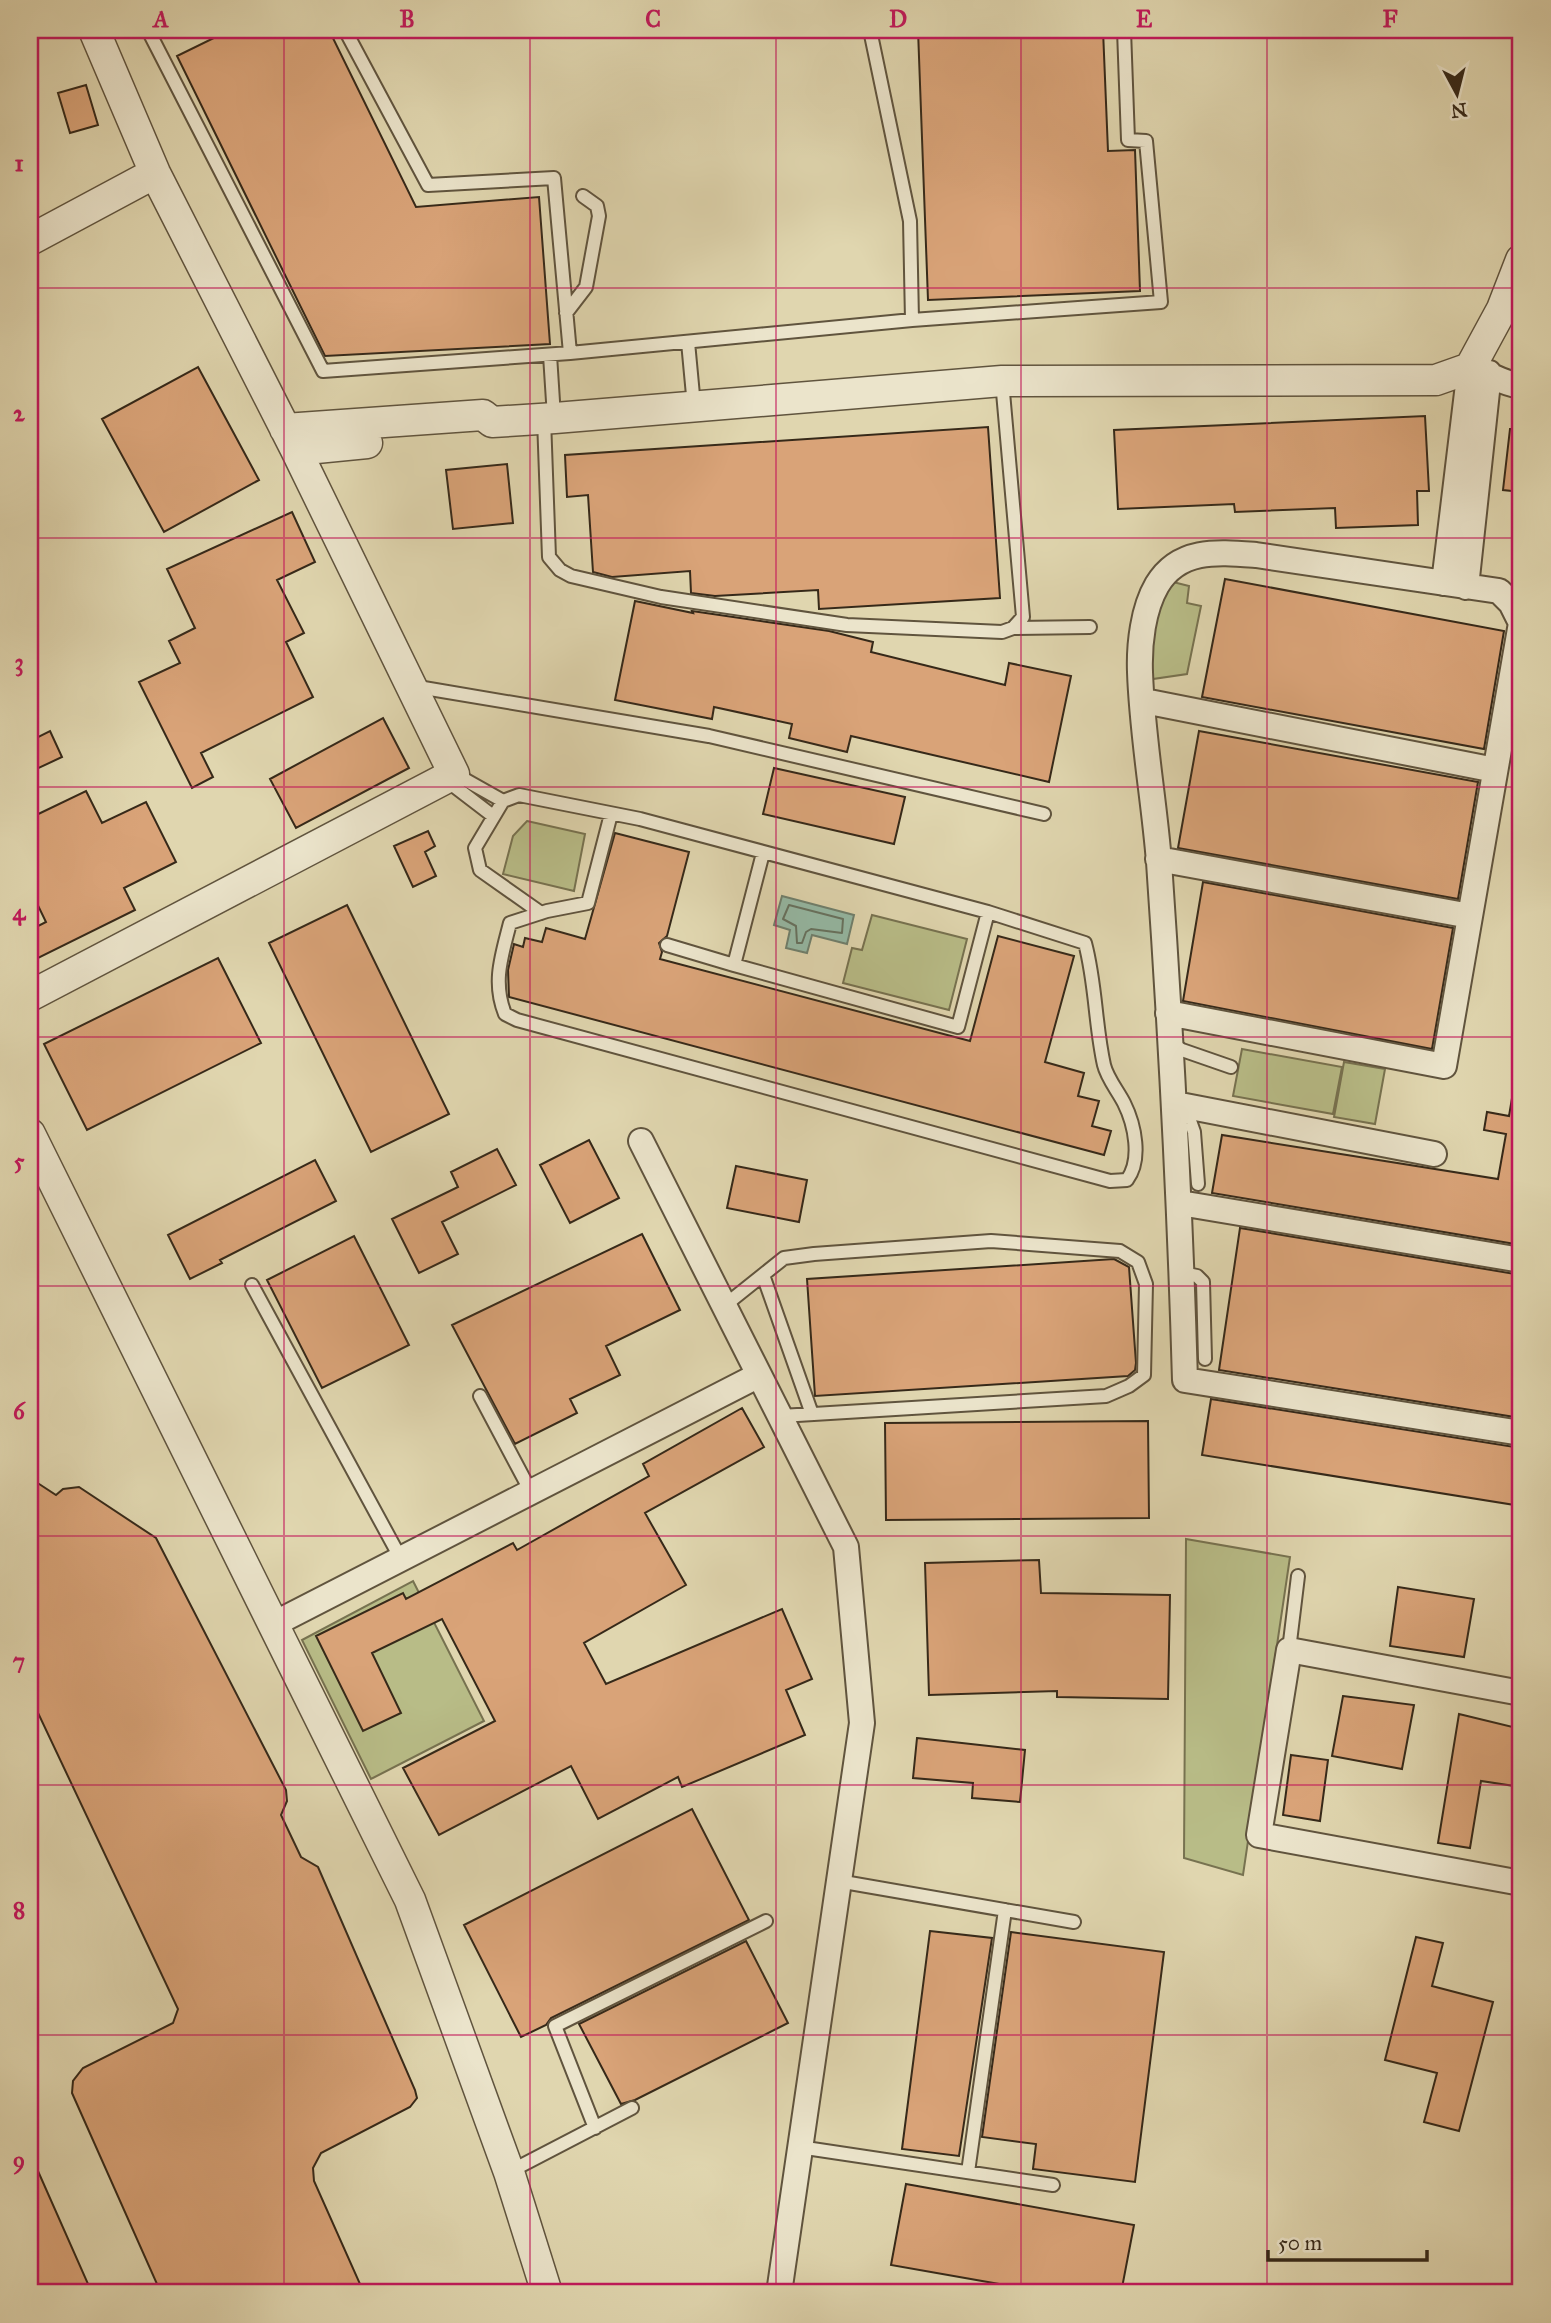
<svg xmlns="http://www.w3.org/2000/svg" width="1551" height="2323" font-family="'IM FELL Great Primer',serif">
<rect width="100%" height="100%" fill="#e0d6af"/>
<filter id="stains"><feTurbulence type="fractalNoise" baseFrequency=".00286" numOctaves="4"/><feColorMatrix values="0 0 0 0 .2 0 0 0 0 .09 0 0 0 0 .02 0 0 0 .5 -.17"/></filter>
<radialGradient id="worn" r=".72"><stop offset=".6" stop-color="#630" stop-opacity="0"/><stop offset="1" stop-color="#630" stop-opacity=".3"/></radialGradient>
<!-- green -->
<path fill="#b8bc87" stroke="#777250" stroke-width="2" d="M1173,582L1189,586L1187,603L1201,606L1187,674L1146,680L1153,605Z
M527,821L585,834L574,891L503,874L513,836Z
M872,915L967,939L949,1010L843,983L852,948L862,950Z
M1242,1049L1342,1067L1333,1114L1233,1096Z
M1344,1062L1385,1069L1375,1124L1334,1117Z
M1186,1539L1290,1557L1243,1875L1184,1858Z
M413,1581L484,1721L371,1779L302,1640Z"/>
<!-- water -->
<path fill="#95baa6" stroke="#6f806e" stroke-width="2" d="M782,896L854,915L847,944L812,935L807,953L786,948L790,930L774,925Z"/>
<g fill="none" stroke-linecap="round" stroke-linejoin="round">
<!-- shore -->
<path stroke="#667260" stroke-width="2" d="M789,905L843,919L842,933L811,929L806,932L802,943H797L796,926L783,919Z"/>
</g>
<!-- building -->
<path fill="#d9a378" stroke="#362919" stroke-width="2" d="M230,30H329L416,207L539,197L550,344L325,356L177,56Z
M918,30H1103L1108,151L1135,150L1140,291L928,300Z
M86,85L98,125L70,133L58,93Z
M198,367L259,480L164,532L102,419Z
M1425,416L1429,491H1417L1418,525L1336,528L1335,508L1235,512L1234,504L1118,509L1114,430Z
M988,427L1000,598L819,609L818,590L715,596L691,593L690,571L612,577L593,572L588,495L567,497L565,455Z
M1510,429H1521V492L1503,490Z
M507,464L513,523L453,529L446,470Z
M292,512L315,562L277,580L304,633L286,642L313,697L201,753L213,777L192,788L139,682L180,663L169,641L195,628L167,569Z
M1225,579L1504,631L1484,749L1202,697Z
M635,601L693,613L692,611L829,631L873,642L871,652L1005,685L1009,663L1071,676L1049,782L851,736L847,752L789,738L792,724L714,707L712,719L615,700Z
M383,718L409,768L296,828L270,779Z
M50,731L62,757L30,772V741Z
M1199,731L1478,782L1458,899L1178,848Z
M774,768L905,797L894,844L763,814Z
M86,791L102,823L146,802L176,862L124,888L135,910L30,962V930L46,922L30,889V818Z
M428,831L435,846L425,852L436,876L413,887L394,846Z
M615,833L689,852L667,936L659,943L662,952L660,959L970,1041L998,936L1074,956L1045,1062L1084,1073L1078,1096L1099,1101L1092,1126L1111,1131L1104,1155L509,997L508,970L514,944L523,947L525,938L542,942L546,928L585,939Z
M1203,882L1453,928L1432,1049L1183,1001Z
M347,905L449,1114L371,1152L269,943Z
M218,958L261,1043L87,1130L44,1044Z
M1512,1098L1521,1099V1245L1212,1193L1222,1135L1498,1179L1506,1134L1484,1130L1487,1112L1509,1116Z
M589,1140L619,1198L570,1223L540,1165Z
M497,1149L516,1185L442,1222L458,1254L419,1273L392,1219L458,1187L451,1172Z
M315,1160L336,1201L220,1260L222,1263L190,1279L168,1235Z
M736,1166L807,1180L799,1222L727,1208Z
M1240,1228L1521,1275V1418L1219,1370Z
M642,1234L680,1310L606,1346L620,1375L570,1399L577,1413L515,1444L452,1325Z
M354,1236L409,1345L322,1388L267,1280Z
M1114,1259L1129,1267L1136,1363L1135,1370L1128,1376L815,1396L807,1279Z
M1211,1399L1521,1448V1506L1202,1455Z
M742,1408L764,1447L645,1513L686,1585L584,1643L606,1684L782,1609L812,1679L786,1690L805,1735L682,1787L678,1777L598,1819L571,1766L439,1835L403,1768L495,1721L442,1619L372,1653L401,1713L363,1731L316,1636L403,1593L406,1599L513,1543L517,1550L649,1476L643,1464Z
M1148,1421L1149,1518L886,1520L885,1423Z
M30,1478L56,1495L63,1489L79,1487L156,1538L286,1790L287,1801L281,1815L301,1857L318,1867L415,2090L417,2098L410,2107L321,2153L313,2168L314,2181L364,2293H161L72,2093L73,2081L83,2068L173,2023L178,2009L30,1696Z
M1039,1560L1041,1593L1170,1595L1168,1699L1057,1697V1691L929,1695L925,1563Z
M1398,1587L1474,1599L1464,1657L1390,1646Z
M1343,1696L1414,1705L1402,1769L1332,1756Z
M1459,1714L1521,1729V1787L1481,1781L1470,1848L1438,1843Z
M917,1738L1025,1750L1020,1802L972,1798L973,1783L913,1778Z
M1291,1755L1328,1760L1320,1821L1283,1815Z
M692,1809L749,1920L551,2018L546,2025L521,2037L464,1925Z
M930,1931L992,1938L959,2156L902,2149Z
M1011,1932L1164,1952L1135,2182L1033,2169L1036,2144L982,2137Z
M1416,1937L1443,1943L1432,1986L1493,2002L1459,2131L1424,2122L1437,2073L1385,2060Z
M746,1941L788,2023L635,2100L621,2104L579,2024Z
M30,2153L92,2293H30Z
M906,2184L1134,2225L1121,2293H1050L891,2265Z"/>
<g fill="none" stroke-linecap="round" stroke-linejoin="round">
<defs>
<path id="service" d="M148,30L323,371L570,353L554,178L428,185L345,30
M870,30L910,221L912,320
M566,313L586,287L599,216L597,206L583,196
M688,342L694,406
M570,353L912,320L1161,302L1146,141L1128,140L1124,30
M550,355L554,417
M544,419L549,557L560,570L571,576L661,597L847,625L1002,632L1013,628L1023,617L1002,381
M1013,628L1090,627
M412,686L709,736L1044,814
M455,774L503,801
M446,780L493,816
M763,853L734,965L958,1027L988,912
M541,913L480,870L475,848L503,801L519,795L640,819L988,912L1085,943C1096,984 1095,1025 1104,1065C1107,1078 1118,1091 1124,1103C1135,1125 1142,1160 1127,1180L1110,1181L517,1020L505,1014C492,982 502,955 510,923L547,911L588,903L611,814
M667,945L734,965
M1171,1043L1182,1050L1231,1067
M1176,1116L1189,1118L1194,1132L1198,1184
M1182,1273L1197,1276L1203,1282L1205,1359
M763,1275L812,1414
M252,1285L401,1559
M724,1306L784,1258L814,1254L991,1241L1120,1251L1138,1262L1146,1284L1144,1375L1129,1386L1106,1396L781,1416
M480,1396L530,1490
M1289,1650L1298,1576
M838,1881L1074,1922
M595,2128L555,2026L766,1921
M799,2147L1053,2185
M509,2172L632,2108
M968,2172L1005,1910"/>
<path id="minor" d="M1444,583L1470,368C1490,373 1500,383 1521,386
M1466,587L1489,373
M1144,701L1495,770
M1158,859L1470,916
M1168,1013L1444,1066L1521,623L1511,603L1499,591L1256,555C1218,552 1179,548 1157,585C1143,609 1139,644 1140,672C1142,735 1154,799 1159,862C1171,1035 1180,1207 1185,1380L1521,1433
M1175,1104L1434,1154
M641,1141L846,1547L862,1723L779,2293
M1180,1203L1521,1260
M274,1624L759,1375
M1521,1693L1289,1650L1259,1835L1521,1883"/>
<path id="tertiary" d="M30,240L155,173
M285,429L483,415L492,422L555,418L1002,381L1436,380L1470,368L1502,309L1521,260
M296,450L367,443
M30,996L454,774L296,450L155,173L94,30
M30,1134L410,1900L509,2172L547,2293"/>
</defs>
<!-- service casing -->
<use href="#service" stroke="#60543e" stroke-width="16"/>
<!-- minor casing -->
<use href="#minor" stroke="#60543e" stroke-width="28"/>
<!-- tertiary casing -->
<use href="#tertiary" stroke="#60543e" stroke-width="33"/>
<!-- service -->
<use href="#service" stroke="#ebe4cb" stroke-width="12"/>
<!-- minor -->
<use href="#minor" stroke="#ebe4cb" stroke-width="24"/>
<!-- tertiary -->
<use href="#tertiary" stroke="#ebe4cb" stroke-width="30"/>
</g>
<!-- grid -->
<path fill="none" stroke="#c2185b" stroke-width="2" stroke-opacity="0.55" d="M284,30V2293M530,30V2293M776,30V2293M1021,30V2293M1267,30V2293M30,288H1521M30,538H1521M30,787H1521M30,1037H1521M30,1286H1521M30,1536H1521M30,1785H1521M30,2035H1521"/>
<!-- margin -->
<rect width="1551" height="2323" fill="none" stroke="#e0d6af" stroke-width="77"/>
<!-- north arrow -->
<g transform="translate(1457 94) rotate(173)" stroke="#ebe4cb" stroke-width="5" paint-order="stroke">
<path d="M0-5L12 26L0 18L-12 26Z" fill="#362919"/>
<text y="-10" font-size="19" font-weight="bold" text-anchor="middle" fill="#362919">N</text>
</g>
<!-- scale -->
<path d="M1268 2250v10h159v-10" fill="none" stroke="#362919" stroke-width="3.5"/>
<text x="1278" y="2250" font-size="21" fill="#362919" stroke="#ebe4cb" stroke-width="5" paint-order="stroke">50 m</text>
<rect x="38" y="38" width="1474" height="2246" fill="none" stroke="#c2185b" stroke-width="2.5"/>
<g font-size="23" text-anchor="middle" font-weight="bold" fill="#c2185b">
<text x="161" y="27">A</text>
<text x="407" y="27">B</text>
<text x="653" y="27">C</text>
<text x="898" y="27">D</text>
<text x="1144" y="27">E</text>
<text x="1390" y="27">F</text>
<text x="19" y="171">1</text>
<text x="19" y="421">2</text>
<text x="19" y="670">3</text>
<text x="19" y="920">4</text>
<text x="19" y="1169">5</text>
<text x="19" y="1419">6</text>
<text x="19" y="1669">7</text>
<text x="19" y="1918">8</text>
<text x="19" y="2168">9</text>
</g>
<rect width="100%" height="100%" filter="url(#stains)"/>
<rect width="100%" height="100%" fill="url(#worn)"/>
</svg>
